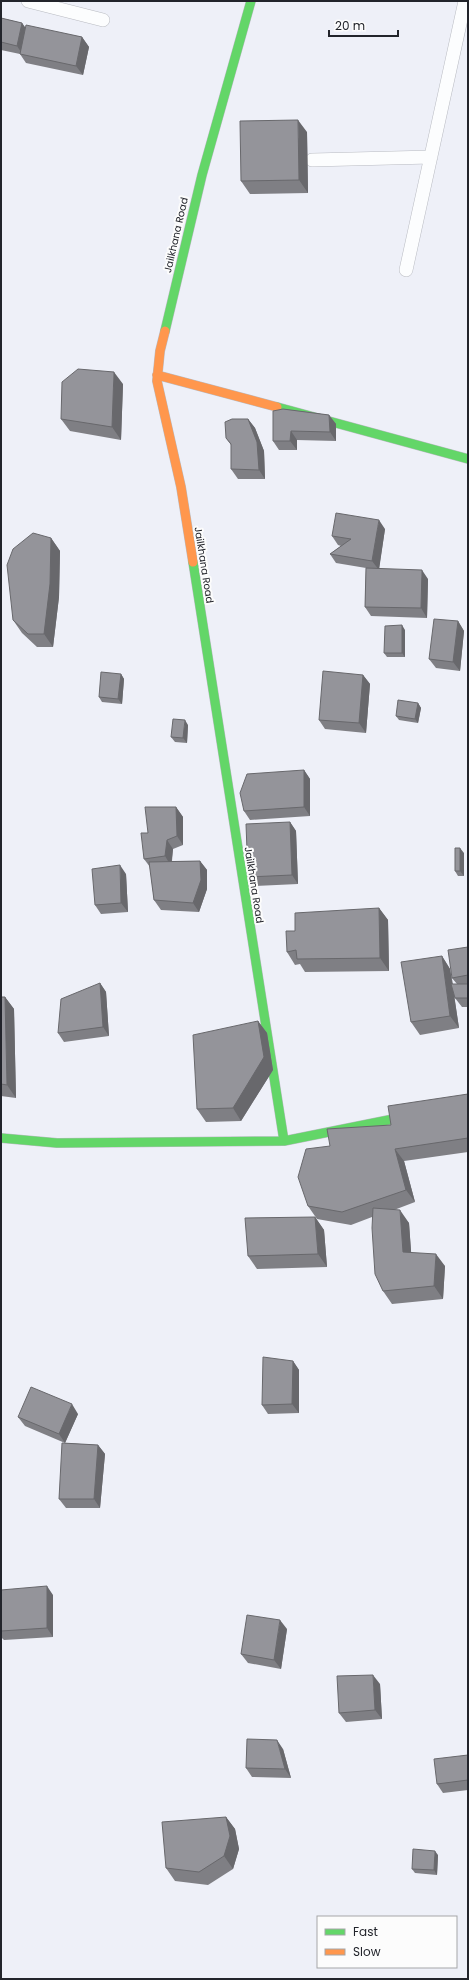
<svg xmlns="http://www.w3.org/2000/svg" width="469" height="1980" font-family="Poppins,sans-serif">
<rect width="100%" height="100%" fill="#eef0f8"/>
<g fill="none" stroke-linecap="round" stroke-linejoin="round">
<defs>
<path id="lane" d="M28,1L103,20
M312,160L431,157
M406,270L465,1"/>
<path id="fast" d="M165,331L202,175L251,1
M277,407L468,459
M193,562L284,1141
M1,1138L57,1143L284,1141L468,1104"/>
<path id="slow" d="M165,331L160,351L157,381L181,487L193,562
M157,375L277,407"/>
</defs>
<!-- lane casing -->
<use href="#lane" stroke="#b9bbc2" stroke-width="14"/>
<!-- fast casing -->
<use href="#fast" stroke="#b9bbc2" stroke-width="10"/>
<!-- slow casing -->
<use href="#slow" stroke="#b9bbc2" stroke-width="10"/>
<!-- lane -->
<use href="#lane" stroke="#fcfdfe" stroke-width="13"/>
<!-- fast -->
<use href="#fast" stroke="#63d668" stroke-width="9"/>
<!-- slow -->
<use href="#slow" stroke="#ff974d" stroke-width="9"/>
</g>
<!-- wall -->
<path fill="#7f7f84" d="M1,18L22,23L25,27L82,37L89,47L83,75L26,63L20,54L1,50Z
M307,132L308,193L250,194L241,181Z
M123,384L121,440L70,431L61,419Z
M283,409L329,415L336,424V441L297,440V450H279L273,441Z
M248,419L255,428L264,451L265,479H238L231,469V445L226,438Z
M385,529L379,568L428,579L427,618L371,616L365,607L366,568L336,563L330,554L341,546L338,545L332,536Z
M51,538L60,551L59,597L53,647H37L22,633L13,620Z
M458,621L464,631L460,671L436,668L429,659Z
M405,630V657H387L384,653Z
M121,674L124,679L122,704L102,702L99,697Z
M363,675L370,684L366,733L325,729L319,720Z
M418,703L421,708L418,723L399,720L396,716Z
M188,725L187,743L175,742L171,737Z
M304,770L310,779V816L250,820L244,811Z
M176,807L183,817V845L173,849L172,861H200L207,870V889L199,912L161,910L154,900L150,867L144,859L148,833Z
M290,822L296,831L298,884L255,886L248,877Z
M464,853V876H458L455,871Z
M126,874L128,912L101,914L95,905Z
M379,908L388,920L389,971L305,972L300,964L295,965L287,952L295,931Z
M468,947V1007H462L455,998L454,994L459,1028L420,1035L411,1022L442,956L450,969L453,984H457L452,978Z
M100,983L106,992L109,1036L64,1042L58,1033Z
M1,997H5L14,1009L16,1098L1,1096Z
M258,1021L267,1033L273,1070L241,1121L206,1122L197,1109Z
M468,1094V1152L404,1161L415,1202L394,1210L409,1223L411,1252L445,1266L443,1299L392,1304L383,1291L372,1217L351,1225L317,1219L308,1206L330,1146L391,1125Z
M315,1217L324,1230L327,1267L257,1269L248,1256Z
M293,1361L299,1370V1413L268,1414L262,1405Z
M78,1414L65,1443L98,1445L105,1454L100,1508H66L59,1499L65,1443L25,1426L18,1417Z
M1,1590L53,1595V1637L4,1640L1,1637Z
M287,1629L281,1669L248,1663L241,1654Z
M380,1684L382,1719L346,1722L339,1713Z
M283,1749L291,1778L252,1777L246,1768Z
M468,1755V1790L443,1793L437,1784Z
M226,1817L235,1829L239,1849L233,1869L208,1885L175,1881L166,1868Z
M438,1855L437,1875L415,1873L412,1869Z"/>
<!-- shaded-wall -->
<path fill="#68686c" d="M22,23L28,32L23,55L17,46Z
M82,37L89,47L83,75L76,66Z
M298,120L307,132L308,193L299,180Z
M114,372L123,384L121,440L112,427Z
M329,415L336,424V441L330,432Z
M248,419L255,428L264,451L265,479L259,470Z
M291,431L297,440V450L290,441Z
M379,520L385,529L379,570L372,561Z
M51,538L60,551L59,597L53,647L44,634Z
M422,570L428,579L427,618L421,608Z
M458,621L464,631L460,671L453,662Z
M402,625L405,630V657L402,653Z
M121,674L124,679L122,704L118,699Z
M363,675L370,684L366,733L359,723Z
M418,703L421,708L418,723L415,719Z
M185,720L188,725L187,743L183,738Z
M304,770L310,779V816L304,807Z
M176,807L183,817V845L177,836Z
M290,822L296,831L298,884L292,875Z
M167,840L173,849L171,866L165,856Z
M460,848L464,853V876L460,871Z
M200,861L207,870V889L199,912L193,903Z
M120,865L126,874L128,912L121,903Z
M379,908L388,920L389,971L380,958Z
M442,956L450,969L459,1028L450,1016Z
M100,983L106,992L109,1036L103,1027Z
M5,997L14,1009L16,1098L7,1085Z
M258,1021L267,1033L273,1070L241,1121L233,1108Z
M395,1149L404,1161L415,1202L406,1190Z
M400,1210L409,1223L412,1264L403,1252Z
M315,1217L324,1230L327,1267L318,1254Z
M436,1254L445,1266L443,1299L434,1286Z
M293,1361L299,1370V1413L292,1404Z
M72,1404L78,1414L65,1443L59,1434Z
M98,1445L105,1454L100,1508L94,1499Z
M47,1586L53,1595V1637L47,1628Z
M280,1620L287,1629L281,1669L274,1660Z
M373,1675L380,1684L382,1719L375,1710Z
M277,1740L283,1749L291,1778L285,1769Z
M226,1817L235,1829L239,1849L233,1869L224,1856Z
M435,1851L438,1855L437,1875L434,1870Z"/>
<!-- building -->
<path fill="#94949a" stroke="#68686c" d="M1,18L22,23L17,46L1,42Z
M26,25L82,37L76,66L20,54Z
M298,120L299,180L241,181L240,121Z
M78,369L114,372L112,427L61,419L62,382Z
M283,409L329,415L330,432L291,431L290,441H273V411Z
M232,419H248L257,442L259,470L231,469V444L226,438L225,422Z
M336,513L379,520L372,561L330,554L351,539L332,536Z
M33,533L51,538L50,584L44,634H28L13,620L7,565L13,549Z
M366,568L422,570L421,608L365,607Z
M434,619L458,621L453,662L429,659Z
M402,625V653H384L385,626Z
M323,671L363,675L359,723L319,720Z
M101,672L121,674L118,699L99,697Z
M398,700L418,703L415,719L396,716Z
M173,719L185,720L183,738L171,737Z
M304,770V807L244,811L240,793L247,774Z
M145,807H176L177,836L167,840L165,856L144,859L141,833H148Z
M290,822L292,875L248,877L246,824Z
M455,848H460V871H455Z
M200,861L201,880L193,903L154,900L149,862Z
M120,865L121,903L95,905L92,869Z
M379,908L380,958L297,959L296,950L287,952L286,931H295V913Z
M468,947V975L452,978L448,950Z
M442,956L450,1016L411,1022L401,962Z
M100,983L103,1027L58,1033L61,999Z
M451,984H468V998H455Z
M1,997H5L7,1085L1,1084Z
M258,1021L264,1057L233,1108L197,1109L193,1035Z
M468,1094V1138L395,1149L406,1190L342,1212L308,1206L298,1177L306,1149L330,1146L327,1129L391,1125L388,1106Z
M373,1208L400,1210L403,1252L436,1254L434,1286L383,1291L375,1274L372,1228Z
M315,1217L318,1254L248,1256L245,1218Z
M263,1357L293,1361L292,1404L262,1405Z
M31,1387L72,1404L59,1434L18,1417Z
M62,1443L98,1445L94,1499H59Z
M47,1586V1628L1,1631V1590Z
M247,1615L280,1620L274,1660L241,1654Z
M373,1675L375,1710L339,1713L337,1676Z
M247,1739L277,1740L285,1769L246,1768Z
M468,1755V1780L437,1784L434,1759Z
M226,1817L230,1836L224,1856L199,1872L166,1868L162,1822Z
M413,1849L435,1851L434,1870L412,1869Z"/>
<g text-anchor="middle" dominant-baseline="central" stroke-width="4" stroke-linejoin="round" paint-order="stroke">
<!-- street labels -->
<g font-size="10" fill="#22242b" stroke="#fcfcfc">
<text transform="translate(176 235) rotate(-77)">Jailkhana Road</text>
<text transform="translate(204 565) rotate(81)">Jailkhana Road</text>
<text transform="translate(254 885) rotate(81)">Jailkhana Road</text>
</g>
</g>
<!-- border -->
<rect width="469" height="1980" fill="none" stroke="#22242b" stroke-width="4"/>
<!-- legend -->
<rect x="317" y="1916" width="140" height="52" fill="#fcfcfc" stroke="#a5a6a8"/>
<rect x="325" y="1929" width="20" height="6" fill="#63d668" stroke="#a5a6a8"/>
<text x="353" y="1936" font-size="12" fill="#22242b">Fast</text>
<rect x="325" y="1949" width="20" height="6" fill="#ff974d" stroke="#a5a6a8"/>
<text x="353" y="1956" font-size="12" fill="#22242b">Slow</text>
<!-- scale -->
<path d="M329 30v6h69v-6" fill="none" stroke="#22242b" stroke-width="2"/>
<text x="335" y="30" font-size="12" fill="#22242b" stroke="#fcfcfc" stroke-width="3" paint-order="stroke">20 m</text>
</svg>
